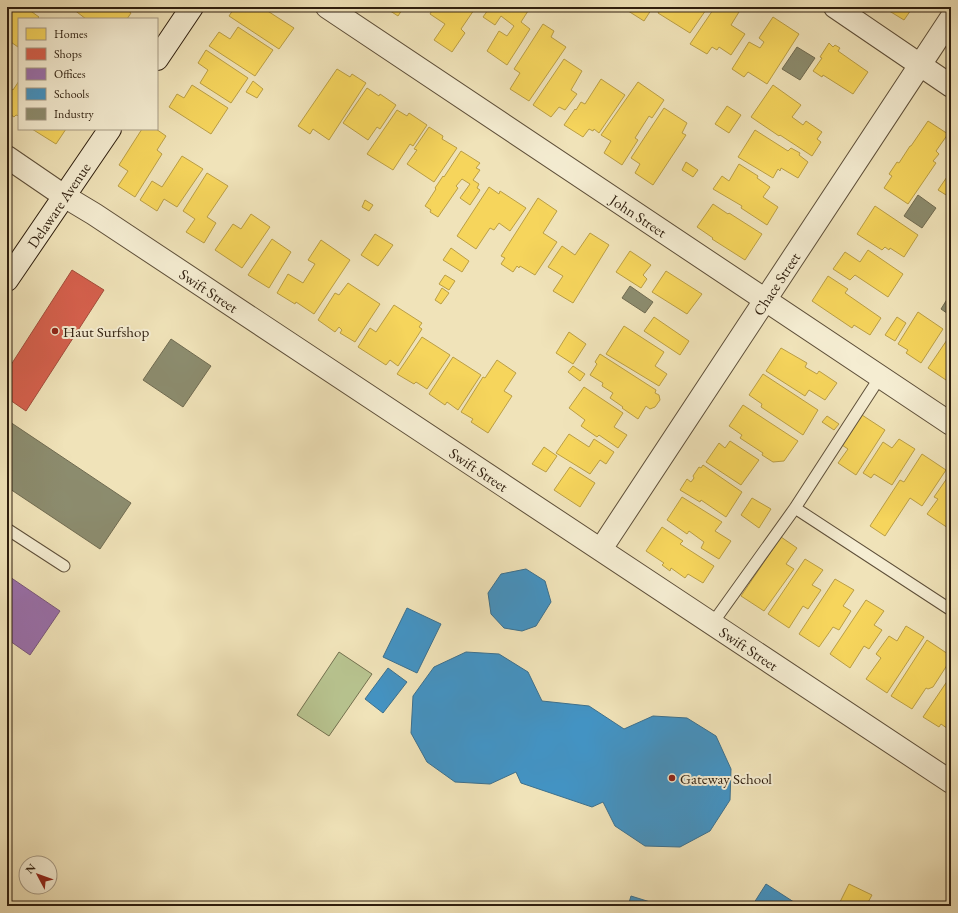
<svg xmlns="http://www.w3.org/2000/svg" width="958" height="913" font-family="'EB Garamond',serif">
<rect width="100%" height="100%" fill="#f0e3b9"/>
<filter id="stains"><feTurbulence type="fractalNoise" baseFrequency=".005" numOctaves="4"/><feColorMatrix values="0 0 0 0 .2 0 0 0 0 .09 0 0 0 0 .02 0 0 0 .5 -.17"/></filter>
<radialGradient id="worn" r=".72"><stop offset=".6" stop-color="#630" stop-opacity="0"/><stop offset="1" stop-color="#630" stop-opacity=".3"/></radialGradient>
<!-- green -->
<path fill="#b8c490" stroke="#73714f" d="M339,652L372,674L329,736L297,715Z"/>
<!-- homes -->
<path fill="#f6d55c" stroke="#ba9e45" d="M7,7H25L39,17L37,19H19L18,47L8,40L7,42Z
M74,7H123L131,13L127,19H86L73,9Z
M235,7H267L266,10L294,28L279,49L229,16Z
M384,7H404L398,16Z
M434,7H476L461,29L465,33L452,52L434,40L445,24L430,14Z
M490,7H499L504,11L506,7H522L528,11L521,22L530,29L507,65L487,51L499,31L507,36L514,26L501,16L495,25L483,17Z
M626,7H653L644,21L625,9Z
M662,7H708L690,33L658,13Z
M715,7H742L731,25L745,34L731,55L719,47L717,50L712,47L707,54L690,44Z
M888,7H913L904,20L886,9Z
M773,17L799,34L767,84L748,72L744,77L732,69L749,42L760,48L764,42L759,38Z
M543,24L554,31L551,37L566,47L529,101L510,89L520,73L514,69Z
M238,27L273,50L255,76L209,46L219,32L230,39Z
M829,43L833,47L835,45L840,48L838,51L868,72L853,94L823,75L822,77L813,71L822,58L820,57Z
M206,50L248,78L231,103L200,83L208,70L198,63Z
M564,59L582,71L571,90L577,94L565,110L559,107L551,117L533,105Z
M337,69L350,77L352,74L366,83L329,140L313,129L310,134L298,126Z
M601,79L625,95L599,133L594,129L593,131L589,129L583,137L564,125L575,109L576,110L581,102L585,104Z
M19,81V116L16,115L14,117L7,112V86L13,90Z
M253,81L263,89L257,98L246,92Z
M638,82L664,100L652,118L649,116L635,138L638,140L622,165L604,153L611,141L601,135Z
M192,85L228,108L211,134L169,107L177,94L184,98Z
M773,85L801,105L792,117L803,125L806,121L822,132L817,139L821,142L812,156L780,135L779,136L751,117Z
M367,88L379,96L380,94L396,105L380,129L377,127L368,140L343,123Z
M727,106L741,115L729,133L715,124Z
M664,108L687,123L682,133L686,135L653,185L635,173L640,164L631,158Z
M397,110L407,116L409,113L427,125L413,146L410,144L393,170L367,154Z
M928,121L948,134L936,151L939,154L933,161L936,163L908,204L884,188L892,176L889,174L897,162L899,163L910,146H911Z
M429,127L443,136L442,139L457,148L434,182L407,164L417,150L414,149Z
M32,129H66L56,144Z
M142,129H156L166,136L157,150L162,154L135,197L118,186L128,171L119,165Z
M755,130L788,151L791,148L800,153L799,155L808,162L798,178L781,168L780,171L778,169L773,178L738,157Z
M461,151L480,163L476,168L480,170L473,180L479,184L477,188L480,190L470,205L460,198L470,184L462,179L456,186L458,188L438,217L430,212L431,210L425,206L436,189L435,188L443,176L444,177Z
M182,156L203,169L177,207L164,199L157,211L140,200L152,181L162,187Z
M686,162L698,170L693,177L682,170Z
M739,164L758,176L757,178L770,187L763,197L778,207L767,225L741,208L742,206L713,189L722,176L729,181Z
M951,171V198L938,190Z
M207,173L228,186L207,217L216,223L204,243L186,232L195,219L183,211Z
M489,187L499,194L500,191L526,208L510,231L499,223L494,230L490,228L476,249L457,236Z
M538,198L557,211L543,233L557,242L535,275L520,266L519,268L517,266L513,272L501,264L505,258L501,256Z
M365,200L373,205L369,211L362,207Z
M713,204L728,214L729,213L762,234L745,260L712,239L713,238L697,227Z
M875,206L918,235L904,257L890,248L889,250L885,247L882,250L857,234Z
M251,214L270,227L242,268L215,250L233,224L241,229Z
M590,233L609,245L573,303L553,291L563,276L548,267L562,246L575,255Z
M375,234L393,245L378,266L361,255Z
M272,239L291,252L269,288L248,275Z
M321,240L350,260L314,314L296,302L295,304L277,293L288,274L303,283L315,264L308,260Z
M451,248L469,261L462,272L443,260Z
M868,250L903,274L888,297L855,275L850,280L833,269L845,252L860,262Z
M630,251L651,265L643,275L647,279L641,288L616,272Z
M666,271L702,294L687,314L652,292Z
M445,275L455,281L449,290L439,284Z
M828,276L848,289L845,293L881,318L870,335L854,325L852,328L812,301Z
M348,283L380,304L355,342L340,333L342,330L339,327L335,332L318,320L335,293L339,295Z
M442,288L449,293L441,304L435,300Z
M394,305L422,323L419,327L422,329L398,366L390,360L386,365L358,347L370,328L376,332Z
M918,312L943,329L921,363L906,353L908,350L898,344Z
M654,317L689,341L680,355L644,331Z
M897,317L906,323L895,341L885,335Z
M624,326L664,352L655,366L667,374L659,386L606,354Z
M569,332L586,344L573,364L556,353Z
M951,334V373L946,380L928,368Z
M422,337L450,355L427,389L416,382L414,384L397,374Z
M781,348L807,363L805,367L817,374L819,371L837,383L825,400L809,390L805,396L766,371Z
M600,354L656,390L655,393L659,395L660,400L655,407L650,409L646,406L638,419L622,408L623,407L610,398L613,393L602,386L603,383L590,375L597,364L595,362Z
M453,357L481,375L458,410L447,402L445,405L429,394Z
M497,360L516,373L504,391L512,396L488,433L471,422L473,419L461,412L483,377L485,378Z
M573,366L585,374L580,381L568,372Z
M763,374L818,410L803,435L761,407L762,404L749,395Z
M584,387L623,413L614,427L627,435L618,448L599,435L597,437L581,426L585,420L569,408Z
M743,405L798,441L784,461L773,462L762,455L763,453L740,438L742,435L729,426Z
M862,415L885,430L856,475L838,463L848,449L842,445Z
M827,416L839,424L834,430L822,422Z
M569,434L589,447L594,439L614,452L606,464L600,460L590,474L556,453Z
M899,439L915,449L892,485L874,474L871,478L863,473L883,442L892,448Z
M730,441L759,460L741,485L706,462L719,443L725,448Z
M544,447L557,456L546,472L532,464Z
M922,454L946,470L922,506L910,498L885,536L870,526L900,480L904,482Z
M703,465L742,492L726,517L701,500L700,502L680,490L687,479L691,482L694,478L693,476L699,467L701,468Z
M570,467L595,483L580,507L554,490Z
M950,474L951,475V530L927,514L938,499L934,497Z
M682,497L722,522L715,531L731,541L719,559L701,548L704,542L689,531L687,534L667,520Z
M752,498L771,509L759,528L741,515Z
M662,527L683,541L680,544L714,566L703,583L688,574L685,578L671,568L670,571L662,565L664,563L646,551Z
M781,537L797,548L786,564L794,569L764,611L741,596Z
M805,559L823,570L812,585L821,590L808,609L803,606L789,628L768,614Z
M835,579L854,590L843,606L851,611L839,630L833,627L819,647L799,634Z
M866,600L884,611L874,625L882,630L869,649L864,646L850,668L830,654Z
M906,626L924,637L887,693L866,679L881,658L876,654L889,636L897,641Z
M927,640L951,656V659L933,687L928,689L926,688L912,709L891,696Z
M950,677L951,678V731L941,724L939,727L923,717Z
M849,884L872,895L866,906H832L834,902L839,904Z"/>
<!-- shops -->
<path fill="#d6604d" stroke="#a44c3a" d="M72,270L104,290L26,411L7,398V371Z"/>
<!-- offices -->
<path fill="#9970ab" stroke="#79577c" d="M7,575L60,611L30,655L7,639Z"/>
<!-- schools -->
<path fill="#4393c3" stroke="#3d708d" d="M526,569L545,581L551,602L536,626L522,631L504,628L491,614L488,593L501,574Z
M407,608L441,624L417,673L383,657Z
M466,652L499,654L528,672L542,701L589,706L624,729L653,716L687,718L716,736L731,769L730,800L710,831L680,847L645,846L615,826L603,802L592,807L521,783L516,772L490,784L455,782L427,762L411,733L413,696L434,667Z
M388,668L407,682L383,713L365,699Z
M766,884L800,906H752Z
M631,896L663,906H628Z"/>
<!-- industry -->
<path fill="#8c8c6e" stroke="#706b51" d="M797,47L815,58L800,80L782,69Z
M918,195L936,208L922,228L904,216Z
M630,286L653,302L645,313L622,298Z
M951,293V316L941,309Z
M171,339L211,366L183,407L143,380Z
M7,420L131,503L100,549L7,487Z"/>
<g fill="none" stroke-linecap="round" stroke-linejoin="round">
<defs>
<path id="service" d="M795,508L951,610
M7,529L64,566
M712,624L795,508L880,377"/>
<g id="minor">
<path id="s1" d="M327,7L951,424"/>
<path d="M835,7L951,86"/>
<path id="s2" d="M601,549L951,18"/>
</g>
<g id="tertiary">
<path id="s3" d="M7,157L64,196L94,214L951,782"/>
</g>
<g id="secondary">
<path d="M157,59L192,7"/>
<path id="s4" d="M7,280L110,129"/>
</g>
</defs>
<!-- service casing -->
<use href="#service" stroke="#5e4f39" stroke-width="13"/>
<!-- minor casing -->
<use href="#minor" stroke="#5e4f39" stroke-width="24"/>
<!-- tertiary casing -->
<use href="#tertiary" stroke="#5e4f39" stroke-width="24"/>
<!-- secondary casing -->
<use href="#secondary" stroke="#2e1e0e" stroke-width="24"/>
<!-- service -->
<use href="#service" stroke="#f5edd2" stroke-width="11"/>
<!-- minor -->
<use href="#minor" stroke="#f5edd2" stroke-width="22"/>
<!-- tertiary -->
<use href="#tertiary" stroke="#f5edd2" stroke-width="22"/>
<!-- secondary -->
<use href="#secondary" stroke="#f5edd2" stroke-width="22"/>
</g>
<!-- markers -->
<g fill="#8f2418" stroke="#f5edd2" stroke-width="1.5">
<circle cx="55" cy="331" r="4"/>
<circle cx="672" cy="778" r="4"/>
</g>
<g text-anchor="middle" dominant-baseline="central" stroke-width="4" stroke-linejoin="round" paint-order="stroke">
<!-- street labels -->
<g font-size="15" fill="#2e1e0e" stroke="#f5edd2">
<text stroke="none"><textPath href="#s4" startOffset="91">Delaware Avenue</textPath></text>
<text stroke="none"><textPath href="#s1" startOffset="375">John Street</textPath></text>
<text stroke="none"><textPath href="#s2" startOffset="318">Chace Street</textPath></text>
<text stroke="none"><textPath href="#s3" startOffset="242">Swift Street</textPath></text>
<text stroke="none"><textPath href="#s3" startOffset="566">Swift Street</textPath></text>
<text stroke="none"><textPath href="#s3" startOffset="890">Swift Street</textPath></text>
</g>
<!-- poi labels -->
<g font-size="15" fill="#2e1e0e" stroke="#f5edd2" text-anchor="start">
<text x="63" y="331">Haut Surfshop</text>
<text x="680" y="778">Gateway School</text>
</g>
</g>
<!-- margin -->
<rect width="958" height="913" fill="none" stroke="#f0e3b9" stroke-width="24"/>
<rect x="8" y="8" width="942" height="897" fill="none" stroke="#2e1e0e" stroke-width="2"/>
<rect x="12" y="12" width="934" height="889" fill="none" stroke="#2e1e0e"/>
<!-- legend -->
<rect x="18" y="18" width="140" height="112" fill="#f5edd2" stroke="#a59a84"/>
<rect x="26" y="28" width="20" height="12" fill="#f6d55c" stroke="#a59a84"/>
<text x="54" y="38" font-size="12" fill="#2e1e0e">Homes</text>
<rect x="26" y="48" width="20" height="12" fill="#d6604d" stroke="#a59a84"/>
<text x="54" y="58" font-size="12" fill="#2e1e0e">Shops</text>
<rect x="26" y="68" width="20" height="12" fill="#9970ab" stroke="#a59a84"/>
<text x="54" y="78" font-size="12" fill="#2e1e0e">Offices</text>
<rect x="26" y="88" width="20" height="12" fill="#4393c3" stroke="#a59a84"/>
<text x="54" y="98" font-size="12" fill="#2e1e0e">Schools</text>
<rect x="26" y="108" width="20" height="12" fill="#8c8c6e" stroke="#a59a84"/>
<text x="54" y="118" font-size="12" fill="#2e1e0e">Industry</text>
<!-- north arrow -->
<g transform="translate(38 875) rotate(311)"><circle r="19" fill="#f5edd2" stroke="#a59a84"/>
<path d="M0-3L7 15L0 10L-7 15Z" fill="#8f2418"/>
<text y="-6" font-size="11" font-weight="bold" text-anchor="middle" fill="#2e1e0e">N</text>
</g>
<rect width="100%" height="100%" filter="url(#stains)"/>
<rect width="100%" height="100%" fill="url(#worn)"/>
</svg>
